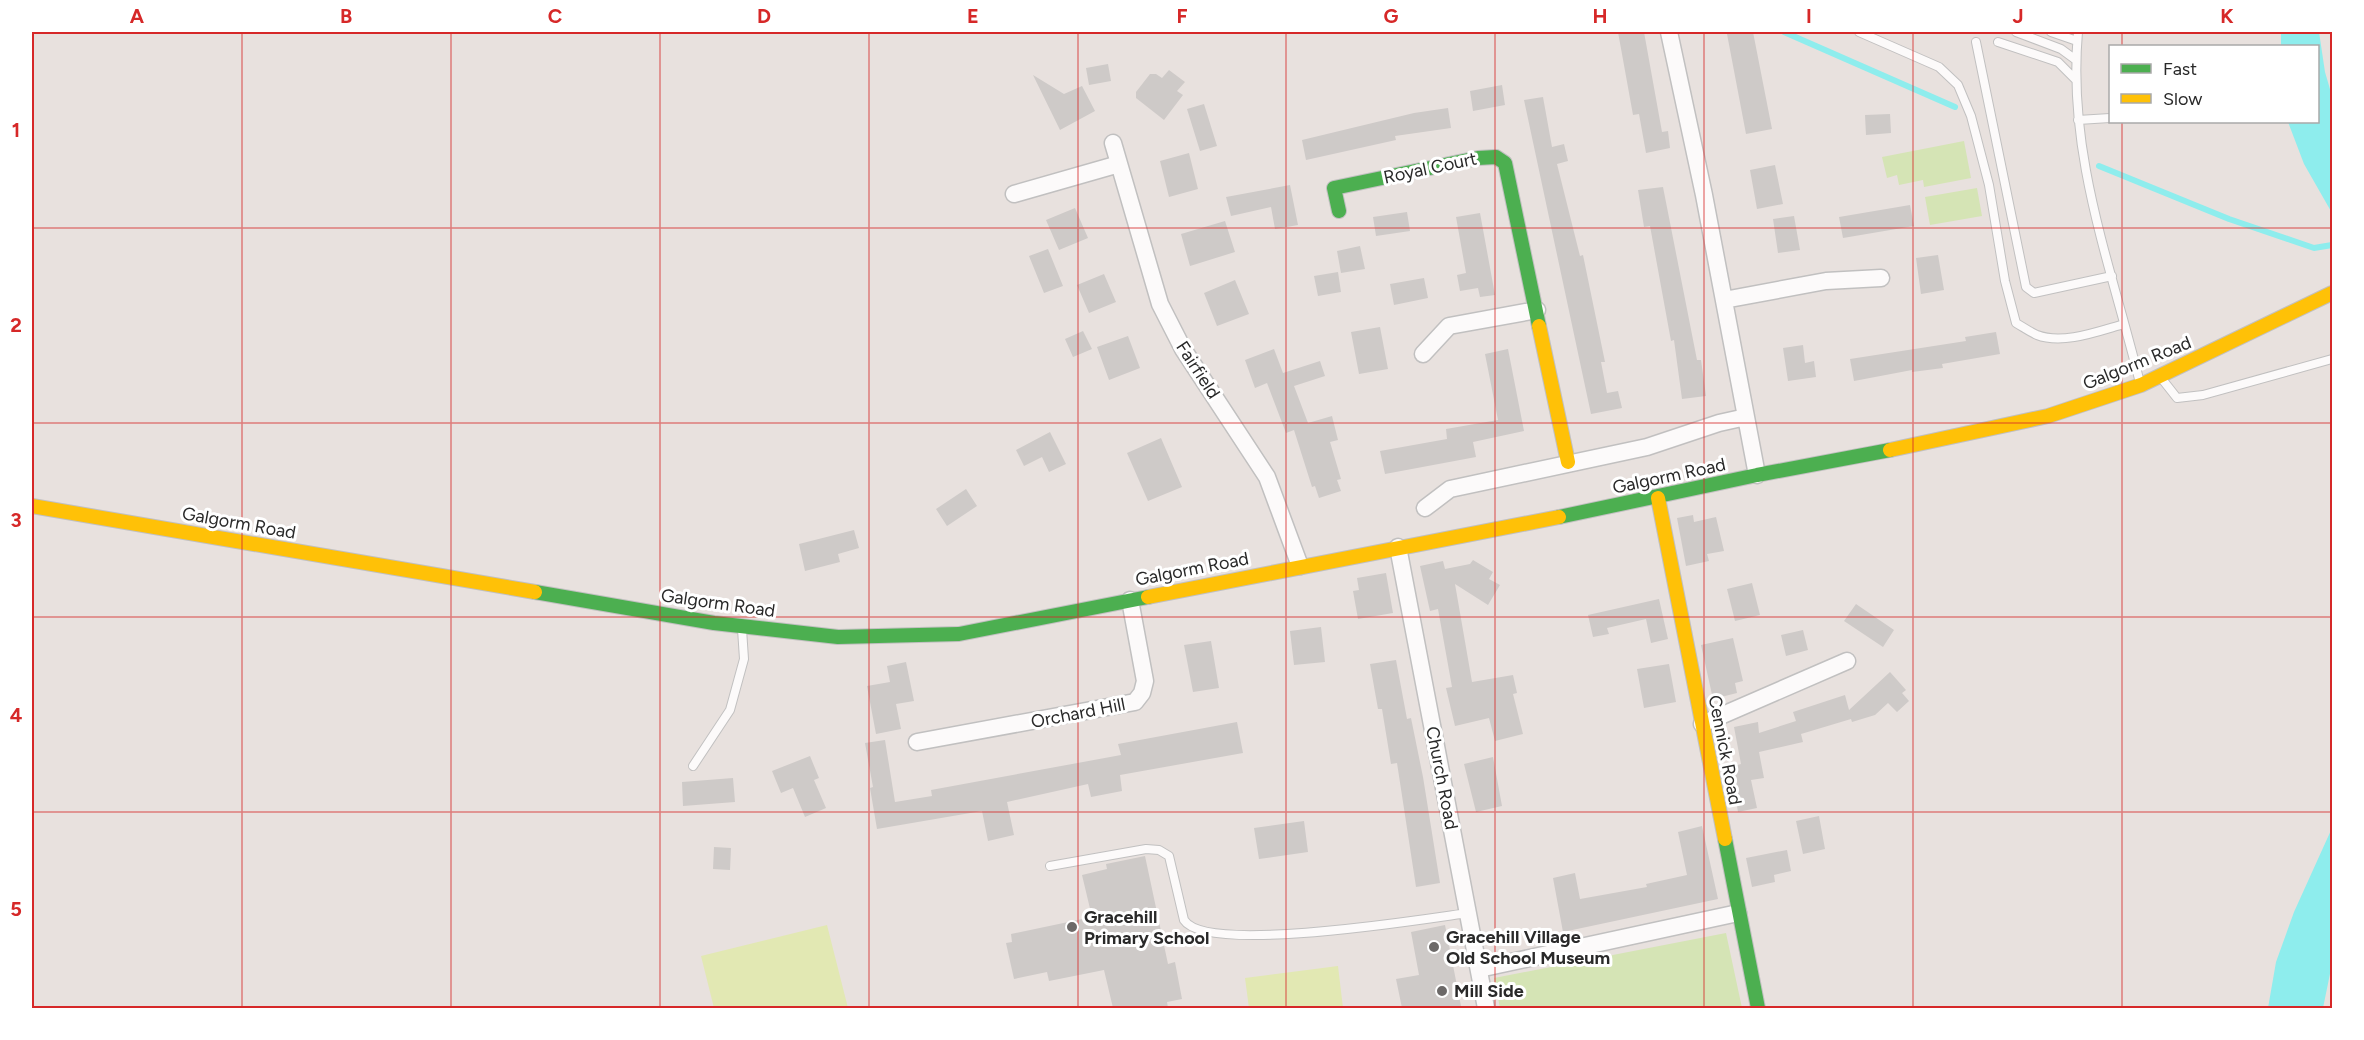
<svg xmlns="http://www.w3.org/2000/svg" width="2364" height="1040" font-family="Figtree,sans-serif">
<rect width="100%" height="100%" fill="#e8e1de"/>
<!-- green -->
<path fill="#d5e4b5" d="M1964,141L1971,178L1924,187L1923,180L1899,185L1897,175L1887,178L1882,157Z
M1977,188L1982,216L1930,225L1925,197Z
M1726,933L1742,1008H1500L1494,978Z"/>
<!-- pitch -->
<path fill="#e2e8b3" d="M827,925L848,1008H714L701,956Z
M1338,966L1343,1008H1249L1245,978Z"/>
<!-- water -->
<path fill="#8eeded" d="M2281,32H2319L2325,72L2332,96V213L2304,164L2288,122H2318V46H2281Z
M2332,828V964L2323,1008H2268L2276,962L2294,912Z"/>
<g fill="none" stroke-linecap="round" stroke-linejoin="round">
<!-- stream -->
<path stroke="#8eeded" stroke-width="6" d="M1784,32L1955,107
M2099,166L2229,219L2314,248L2332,245"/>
</g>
<!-- building -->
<path fill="#cecac8" d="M1618,32H1644L1662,132L1668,131L1670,148L1646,153L1639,114L1633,115Z
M1741,32H1753L1772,129L1746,134L1727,34Z
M1108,64L1111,81L1089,85L1086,68Z
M1169,70L1185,82L1177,91L1183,95L1164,120L1136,98V92L1150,74H1156L1162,78Z
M1033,75L1064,94L1082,86L1095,111L1060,130Z
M1502,85L1505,105L1473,111L1470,91Z
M1543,97L1552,147L1564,144L1568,161L1557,164L1580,256L1583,255L1605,362H1601L1607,393L1618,391L1622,408L1591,414L1524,100Z
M1204,104L1217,146L1200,151L1187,109Z
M1448,108L1451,128L1395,136L1396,140L1306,160L1302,140L1414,113Z
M1890,114L1891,133L1866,135L1865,115Z
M1189,153L1198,189L1169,197L1160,161Z
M1775,165L1783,204L1757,209L1750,170Z
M1290,185L1298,225L1275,229L1271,207L1231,216L1226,197Z
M1663,187L1697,360H1701L1706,396L1682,399L1674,340L1671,341L1650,226L1644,227L1638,190Z
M1910,205L1914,226L1843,238L1839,217Z
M1075,208L1088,238L1059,250L1046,220Z
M1407,212L1410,231L1376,236L1373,217Z
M1480,213L1495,295L1480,297L1478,288L1460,291L1457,275L1466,273L1456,217Z
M1794,216L1800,250L1778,253L1773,219Z
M1225,221L1235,252L1190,266L1181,234Z
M1360,246L1365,269L1341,273L1337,251Z
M1048,249L1063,286L1044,293L1029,256Z
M1938,255L1944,290L1921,294L1916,258Z
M1338,272L1341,292L1318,296L1314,276Z
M1104,274L1116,302L1089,313L1077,285Z
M1424,278L1428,298L1394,305L1390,284Z
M1235,280L1249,314L1217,326L1204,293Z
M1380,327L1388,369L1359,374L1351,332Z
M1083,331L1092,349L1073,357L1065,339Z
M1996,332L2000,354L1942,364L1943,368L1912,372V370L1854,381L1850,359L1966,341L1965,337Z
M1128,336L1140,368L1109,380L1097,347Z
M1803,345L1805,363L1814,361L1816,377L1788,381L1783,348Z
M1274,349L1283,373L1320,361L1325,376L1294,386L1308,423L1332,416L1338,440L1330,442L1341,479L1337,480L1341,491L1319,498L1315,486L1312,487L1294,430L1286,433L1267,383L1255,388L1245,360Z
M1508,349L1524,431L1473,442L1476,457L1385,474L1380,451L1447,439L1446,429L1498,420L1485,354Z
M1050,432L1066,464L1049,472L1042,457L1024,466L1016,450Z
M1161,438L1182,487L1148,501L1127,453Z
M966,489L977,506L947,526L936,509Z
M1693,515L1694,522L1716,517L1724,551L1707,554L1709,561L1686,566L1677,518Z
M854,530L859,548L838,554L840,562L805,571L799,544Z
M1473,560L1493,572L1489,579L1500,585L1488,605L1455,584L1472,682L1513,675L1517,693L1513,694L1523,734L1495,741L1489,718L1455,726L1446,688L1452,687L1438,609L1430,611L1420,566L1443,561L1445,569L1470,564Z
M1386,573L1393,613L1358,619L1353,591L1359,590L1357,578Z
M1752,583L1760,615L1735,621L1727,589Z
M1659,599L1668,639L1651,643L1646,619L1607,628L1609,634L1593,637L1588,615Z
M1856,604L1894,630L1883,647L1844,621Z
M1321,627L1325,662L1294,665L1290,631Z
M1803,630L1808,650L1786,656L1781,635Z
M1733,638L1743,681L1735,683L1737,693L1713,699L1701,645Z
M1211,641L1219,688L1193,692L1184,645Z
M1396,660L1407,719L1411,718L1423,777L1440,883L1416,887L1397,763L1391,764L1382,709H1378L1370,664Z
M906,662L914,701L896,704L901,729L876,734L867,686L890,682L887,666Z
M1669,664L1676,702L1644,708L1637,669Z
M1890,672L1906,690L1902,693L1909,701L1897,712L1888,703L1875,715L1852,722L1851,719L1801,734L1803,742L1759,752L1764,778L1751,780L1757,808L1738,812L1730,767L1741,764L1734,727L1758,722L1759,733L1796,721L1793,712L1845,695L1849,710Z
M1237,722L1243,753L1120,775L1122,791L1091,797L1088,784L1007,802L1014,835L988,841L982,811L877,829L870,788L873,787L865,743L885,740L895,802L932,796L931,790L1121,755L1118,744Z
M810,756L819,778L814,780L826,808L805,817L793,788L781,793L772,771Z
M1493,757L1502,806L1476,812L1464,764Z
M733,778L735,802L683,806L682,782Z
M1819,816L1825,849L1803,854L1796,821Z
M1304,821L1308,852L1259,859L1254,828Z
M1702,826L1718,899L1563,932L1553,878L1575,873L1580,899L1647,887L1646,884L1687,875L1678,832Z
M714,847L731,848L730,870L713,869Z
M1787,850L1791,871L1774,875L1775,882L1752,887L1746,858Z
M1145,856L1168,964L1175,962L1182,999L1167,1002L1168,1008H1113L1104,970L1049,981L1047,972L1014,979L1006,943L1012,942L1011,934L1092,917L1082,875L1107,869L1106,864Z
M1445,925L1461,1006L1402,1008L1396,979L1419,975L1411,932Z"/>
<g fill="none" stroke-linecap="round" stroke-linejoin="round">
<defs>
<path id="lane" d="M1859,32L1939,67L1958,85L1971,116L1989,185L2005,281L2016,323C2023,327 2030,332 2037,335C2063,345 2099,331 2124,324
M2016,32L2061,49L2076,60
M2051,32L2077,41
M2078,32C2067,155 2111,265 2140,383
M1976,42L2026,287L2034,293L2112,276
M1998,42L2058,62L2076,80
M2078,120L2110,118
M2162,379L2177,398L2203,395L2332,359
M693,766L730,710L744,659L742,629
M1050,866L1146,849L1159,850L1169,856L1184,920C1206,955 1424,919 1468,913"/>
<path id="street" d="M1669,32L1704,195L1757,475
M1113,143L1160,304L1183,349L1267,477L1300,566
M1014,194L1119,164
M1724,300L1826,281L1881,278
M1423,354L1449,326L1537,310
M1425,508L1450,489L1647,447L1719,423L1746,417
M1398,547L1486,1008
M1702,724L1847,661
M917,742L1135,702L1142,693L1145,681L1130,600
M1479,969L1738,913"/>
<path id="fast" d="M1339,211L1334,188L1478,158L1496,157L1505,163L1539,326
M1559,517L1757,475L1890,450
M535,592L714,623L838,637L959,634L1148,597
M1725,839L1758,1008"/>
<path id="slow" d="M1539,326L1568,462
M1890,450L2048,416L2141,385L2332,293
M1658,498L1725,839
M32,506L535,592
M1148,597L1559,517"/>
</defs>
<!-- lane casing -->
<use href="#lane" stroke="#c1c0c0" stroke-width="10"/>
<!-- street casing -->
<use href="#street" stroke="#c1c0c0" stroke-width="19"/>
<!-- fast casing -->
<use href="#fast" stroke="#c1c0c0" stroke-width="16"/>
<!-- slow casing -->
<use href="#slow" stroke="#c1c0c0" stroke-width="16"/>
<!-- lane -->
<use href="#lane" stroke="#fcfafa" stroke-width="8"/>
<!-- street -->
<use href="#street" stroke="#fcfafa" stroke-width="16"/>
<!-- fast -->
<use href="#fast" stroke="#4caf50" stroke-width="14"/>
<!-- slow -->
<use href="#slow" stroke="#ffc107" stroke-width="14"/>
</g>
<!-- grid -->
<path fill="none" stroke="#d62828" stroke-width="1.5" stroke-opacity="0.55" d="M242,32V1008M451,32V1008M660,32V1008M869,32V1008M1078,32V1008M1286,32V1008M1495,32V1008M1704,32V1008M1913,32V1008M2122,32V46M2122,122V1008M32,228H2332M32,423H2332M32,617H2332M32,812H2332"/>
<!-- markers -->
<g fill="#6c6968" stroke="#fff" stroke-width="2">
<circle cx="1072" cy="927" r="6"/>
<circle cx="1434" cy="947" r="6"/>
<circle cx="1442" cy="991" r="6"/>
</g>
<g text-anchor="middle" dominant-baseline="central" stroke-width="6" stroke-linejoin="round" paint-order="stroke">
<!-- street labels -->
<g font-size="18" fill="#292929" stroke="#fff">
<text transform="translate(1430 168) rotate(-12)">Royal Court</text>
<text transform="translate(2137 363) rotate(-22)">Galgorm Road</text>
<text transform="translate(1198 370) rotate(57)">Fairfield</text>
<text transform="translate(1669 476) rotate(-12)">Galgorm Road</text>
<text transform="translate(239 523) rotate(10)">Galgorm Road</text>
<text transform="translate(1192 569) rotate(-11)">Galgorm Road</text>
<text transform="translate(718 603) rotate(8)">Galgorm Road</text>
<text transform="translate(1078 713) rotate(-11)">Orchard Hill</text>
<text transform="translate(1725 750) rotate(79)">Cennick Road</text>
<text transform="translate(1442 778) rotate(79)">Church Road</text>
</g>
<!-- poi labels -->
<g font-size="18" font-weight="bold" fill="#292929" stroke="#fff" text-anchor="start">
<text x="1084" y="917">Gracehill<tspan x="1084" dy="21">Primary School</tspan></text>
<text x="1446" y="937">Gracehill Village<tspan x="1446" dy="21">Old School Museum</tspan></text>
<text x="1454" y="991">Mill Side</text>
</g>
</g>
<!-- border -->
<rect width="2364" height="1040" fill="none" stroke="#ffffff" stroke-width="66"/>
<!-- legend -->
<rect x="2109" y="45" width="210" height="78" fill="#ffffff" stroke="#a9a9a9" stroke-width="1.5"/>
<rect x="2121" y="64" width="30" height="9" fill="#4caf50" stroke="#a9a9a9" stroke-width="1.5"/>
<text x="2163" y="75" font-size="18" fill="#292929">Fast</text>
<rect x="2121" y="94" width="30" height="9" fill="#ffc107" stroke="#a9a9a9" stroke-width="1.5"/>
<text x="2163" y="105" font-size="18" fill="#292929">Slow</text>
<rect x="33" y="33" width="2298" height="974" fill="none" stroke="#d62828" stroke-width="2"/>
<g font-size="20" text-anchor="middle" font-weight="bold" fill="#d62828">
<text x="137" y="23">A</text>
<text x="346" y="23">B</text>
<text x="555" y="23">C</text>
<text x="764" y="23">D</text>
<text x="973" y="23">E</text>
<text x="1182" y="23">F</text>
<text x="1391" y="23">G</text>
<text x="1600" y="23">H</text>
<text x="1809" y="23">I</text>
<text x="2018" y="23">J</text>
<text x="2227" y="23">K</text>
<text x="16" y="137">1</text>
<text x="16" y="332">2</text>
<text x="16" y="527">3</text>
<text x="16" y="722">4</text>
<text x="16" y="916">5</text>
</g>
</svg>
